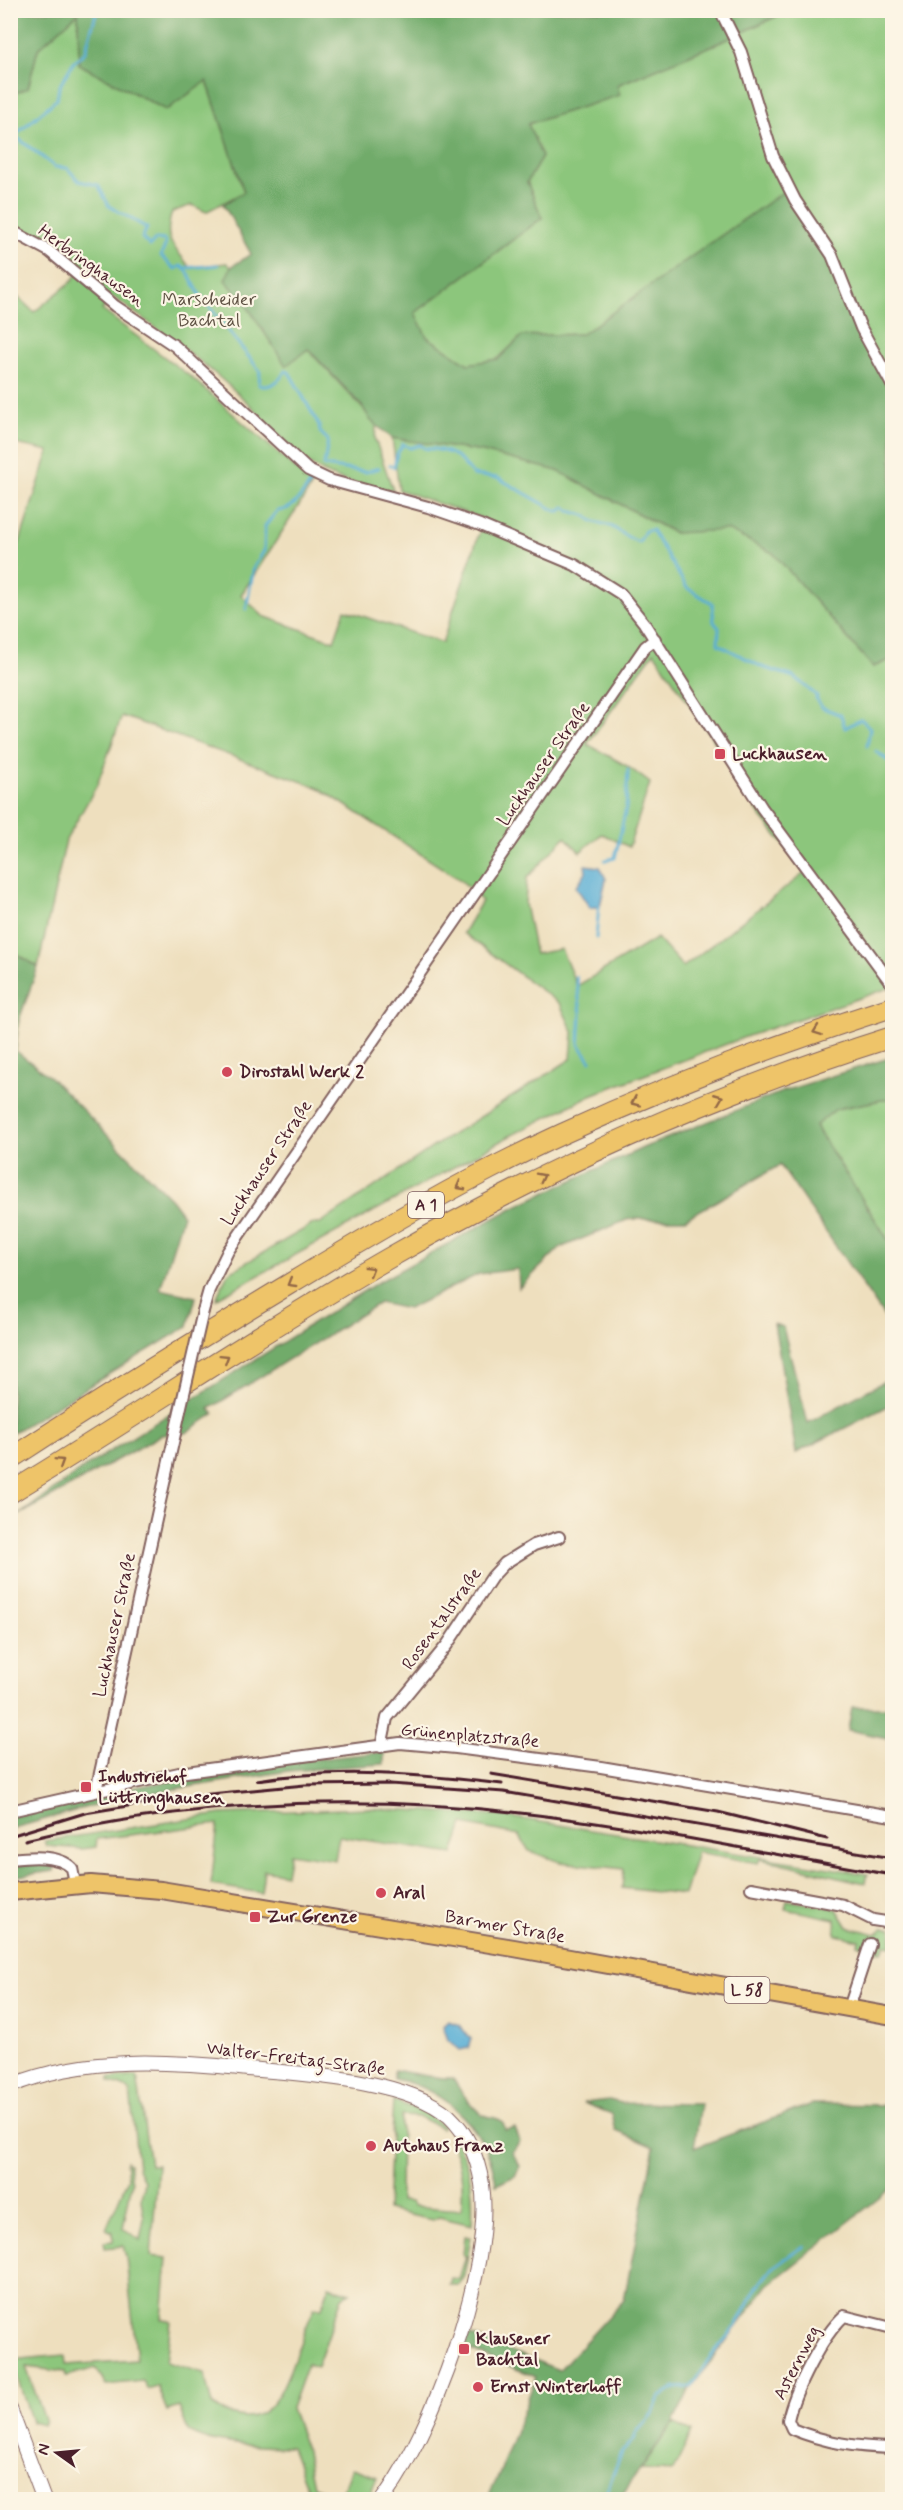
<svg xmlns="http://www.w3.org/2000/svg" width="903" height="2510" font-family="Mynerve,sans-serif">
<rect width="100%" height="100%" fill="#fcf5e5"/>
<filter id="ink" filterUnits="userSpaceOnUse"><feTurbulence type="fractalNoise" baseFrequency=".0167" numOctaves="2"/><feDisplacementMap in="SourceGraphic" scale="12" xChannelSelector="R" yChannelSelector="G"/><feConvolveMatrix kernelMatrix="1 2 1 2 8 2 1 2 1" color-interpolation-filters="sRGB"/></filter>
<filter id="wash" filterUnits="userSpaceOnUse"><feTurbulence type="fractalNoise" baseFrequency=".008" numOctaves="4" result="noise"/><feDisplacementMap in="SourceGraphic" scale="24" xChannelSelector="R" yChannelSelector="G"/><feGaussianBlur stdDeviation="1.35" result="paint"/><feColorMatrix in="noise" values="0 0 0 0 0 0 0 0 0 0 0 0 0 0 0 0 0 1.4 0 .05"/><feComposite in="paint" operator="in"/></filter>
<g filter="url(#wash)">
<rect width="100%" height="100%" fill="#eedfbe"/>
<!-- green -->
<path fill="#8cc67b" stroke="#6b7253" stroke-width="1.5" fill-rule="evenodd" d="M788,11H892V395L856,329L660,280L582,334L522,336L498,359L468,364L427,337L415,313L542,218L527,182L542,157L528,124L619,95L617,85L728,39Z
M78,12L79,64L166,110L207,81L244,192L206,212L192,205L172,212C163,241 172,244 190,267L227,263L366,412L383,426L376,427L375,439L393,490C370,486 343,483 323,472C293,457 273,426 249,404C207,364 161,331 113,297L102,310L191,377L313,484L241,595L263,616L334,641L345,610L442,643L484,519L399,490L392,438L483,452L558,471L674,533L727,529L773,553L873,667L892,659V987L748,1036L591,1095L508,1137L216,1299L228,1273L313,1224H320L433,1147L571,1059L573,1032L560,1004L463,933L482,901L462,881L319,788L122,716L97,785L66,840L38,967L11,950V569L49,451L11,443V291L34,312L71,282L80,270L43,240L11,225V95L28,88L38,49ZM654,652L740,779L759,814L806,872L683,967L657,938L577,986L561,949L535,954L525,904L527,878L565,837L580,852L602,834L629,847L650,783L627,766L587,744Z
M892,1098V1246L815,1125L836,1109Z
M368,1808L497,1815L868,1874L866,1883C830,1876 796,1865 760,1859L758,1863L697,1852L684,1895L622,1888L624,1869L560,1862L529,1851L519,1835L463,1824L453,1854L339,1836L335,1860L290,1853L286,1874L264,1870L261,1893L211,1885L218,1824L97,1839L96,1847L82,1849L47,1846L45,1841L221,1814Z
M787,1900L837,1909L848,1927L876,1934L883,1928H892V1946L885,1945L882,1952L858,1945L859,1940L836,1935L835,1919L785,1909Z
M137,2076L150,2165H158L151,2256L167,2258L162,2319L171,2321L166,2362L204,2373L212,2405C259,2434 276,2407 292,2365C299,2346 306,2327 314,2308H322L329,2286L350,2293L342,2297L317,2367L307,2364L291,2408L305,2447L313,2486L341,2496L352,2468L377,2477L368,2499H311L291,2447C260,2446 215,2446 188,2431L179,2407L167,2411L157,2386L147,2389L143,2381L106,2385L96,2368L66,2376L65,2372L26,2367L45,2420L43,2425L32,2422L11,2360L65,2355L66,2365L137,2360L126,2257L123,2246L105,2248L104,2242L113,2241V2232L106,2229L128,2178L126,2161L129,2163L132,2182L123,2228L140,2240L144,2218L141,2200L144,2181L138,2168L130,2090L109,2081V2078Z
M393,2100L427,2114L443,2126L441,2128L419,2117L401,2116L400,2201L410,2202L413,2206L461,2210C464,2184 462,2162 449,2139L453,2137C471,2164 474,2192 472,2225L439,2217L432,2220L387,2210Z
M465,2236L471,2237L464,2276L458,2285H449L451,2278L459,2279L466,2256L463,2255Z
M673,2423L692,2432L673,2471L641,2469Z"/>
<!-- forest -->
<path fill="#71ab6b" stroke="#5e654b" stroke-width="1.5" d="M11,11H788L728,39L617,85L620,95L528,124L542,157L527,182L542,218L415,313L427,337L468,364L498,359L522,336L582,334L787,189L825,247L856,329L892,395V659L873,667L773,553L727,530L675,533L558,471L483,452L392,438L371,421L362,406L308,349L286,366L245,303L225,280L231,267L251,254L223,204L244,192L207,81L166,110L79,64L78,13L38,49L28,88L11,95Z
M10,950L38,967L19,1020L16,1051L51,1078L171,1199L183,1215L160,1289L196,1297L188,1326L11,1434Z
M892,1057V1098L836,1109L815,1126L892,1246V1328L780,1165L685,1219H629L560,1248L519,1288L518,1269L479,1274L408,1309L379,1303L209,1409L214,1414L186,1433L161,1435L19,1515L88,1465L375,1284L516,1206L645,1147L784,1091Z
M774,1324L783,1327L808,1423L892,1377V1404L796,1453Z
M852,1707H892V1739L848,1730Z
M384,1752V1764L288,1771L119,1798L11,1829V1816L49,1810L108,1792L175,1780L217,1776L288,1762Z
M38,1863L55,1866L54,1871L11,1877V1866Z
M394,2070C414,2073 433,2079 453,2078C458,2088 474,2111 484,2115C493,2119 504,2116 505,2130L515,2128L520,2141L512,2152L520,2166L515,2176L496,2185C490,2132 446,2089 394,2079Z
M609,2100L621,2103L701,2104L694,2148L812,2104L892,2105V2188L768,2285L690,2389L673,2423L619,2499H487L499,2475L536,2377L465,2348L469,2334L559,2370L624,2300L654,2147L616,2131L612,2114L583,2103Z"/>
<!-- water -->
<path fill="#59aed5" stroke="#526680" stroke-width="1.5" d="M585,865L600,867L606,879L600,906L590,908L576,887L586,872Z
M448,2021L459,2025L471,2039L468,2048L460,2050L448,2040L443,2026Z"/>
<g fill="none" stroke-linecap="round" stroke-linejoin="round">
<!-- stream -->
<path stroke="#59aed5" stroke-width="3" d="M10,132L55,167L67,168L79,181L98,185L109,206L147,228L142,238L150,246L156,239L164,240L166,243L161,256L175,269L181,266L187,271L200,295L260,371L259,385C270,389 281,380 285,371L289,372L319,425L320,432L328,440L324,466L366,472L379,468
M15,135L57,99L59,87L73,63L85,52L97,10
M185,268L218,265
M390,465L394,467L397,454L403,444L410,448L420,445C426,450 427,448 434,449C456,452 460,459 473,475L498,478L556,511H560L565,507L570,511L587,516C593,525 605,522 614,528C622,533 629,539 639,542L645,531L652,530L687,588L712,603L714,622L719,628L718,644L762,667L794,677L817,696L816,698L821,707L841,715L845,728L861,719L870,728L867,746
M246,609L254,567L264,551L265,526L277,511C295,509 301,496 312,481
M876,751L892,764
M605,860L615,858L616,853L626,808L628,770
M596,938L599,906
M576,977L581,1013L579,1044L591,1061
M603,2500L622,2452L634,2440L636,2433L653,2413L659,2398L675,2388L691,2387L709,2359L736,2326L757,2287L772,2268L804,2246"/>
</g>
</g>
<g filter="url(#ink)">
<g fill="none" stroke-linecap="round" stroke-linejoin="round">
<defs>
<path id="minor" d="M720,10L741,52L773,156L795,200L832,255L861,328L892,385
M10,230L49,251L115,306L175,346L308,470L329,480L428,507L480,525L575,565L621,594L644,623L762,808L892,984
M203,1311L209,1290L228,1251L645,647L655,639
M381,1747L387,1718L447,1645L492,1577L505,1563L534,1545L559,1537
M96,1791L180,1411
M10,1811L179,1773L400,1743L456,1748L601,1767L892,1816
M10,1859C29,1857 58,1854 72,1868L75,1884
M751,1888L843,1905L873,1920L892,1923
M849,2008L870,1944
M892,2328L844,2316C822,2336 794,2391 788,2420L792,2429C826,2443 856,2447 892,2448"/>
<path id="tertiary" d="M10,2086C86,2055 169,2061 248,2069C303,2074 407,2079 449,2116C468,2134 478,2159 482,2184C494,2268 432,2433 382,2500
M10,2409L44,2500"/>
<path id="primary" d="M10,1892L91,1884L161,1890L514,1948L892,2016"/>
<path id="motorway" d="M10,1459C101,1400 193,1342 286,1286C375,1232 466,1178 562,1134C669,1085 780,1043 892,1007
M10,1493C137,1416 260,1332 389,1258C549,1166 717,1092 892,1037"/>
</defs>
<!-- minor casing -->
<use href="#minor" stroke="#83625e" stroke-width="14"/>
<!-- tertiary casing -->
<use href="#tertiary" stroke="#83625e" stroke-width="16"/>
<!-- primary casing -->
<use href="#primary" stroke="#83625e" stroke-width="20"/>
<!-- motorway casing -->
<use href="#motorway" stroke="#83625e" stroke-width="22"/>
<!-- minor -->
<use href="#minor" stroke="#fff" stroke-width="10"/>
<!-- tertiary -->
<use href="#tertiary" stroke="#fff" stroke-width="14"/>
<!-- primary -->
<use href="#primary" stroke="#eec469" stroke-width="16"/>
<!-- motorway -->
<use href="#motorway" stroke="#eec469" stroke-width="20"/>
<!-- rail -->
<path stroke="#4a1f2b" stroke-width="3" d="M491,1774L718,1812L827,1839
M257,1780C337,1768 422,1774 502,1784
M10,1836L85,1813L189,1796L305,1785L390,1784L504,1792L892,1858
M25,1840C184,1802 350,1794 512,1812C640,1826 766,1854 892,1875"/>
<defs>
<path id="minor-bridge" d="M180,1411L203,1311"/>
</defs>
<!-- minor-bridge casing -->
<use href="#minor-bridge" stroke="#83625e" stroke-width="14" stroke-linecap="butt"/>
<!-- minor-bridge -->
<use href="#minor-bridge" stroke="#fff" stroke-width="10"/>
</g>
<!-- one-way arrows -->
<defs><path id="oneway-chevron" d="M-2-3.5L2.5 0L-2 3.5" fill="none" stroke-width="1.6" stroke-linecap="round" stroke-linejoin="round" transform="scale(1.5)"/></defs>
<g stroke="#946947">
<use href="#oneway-chevron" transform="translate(817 1031) rotate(160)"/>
<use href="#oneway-chevron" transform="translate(719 1098) rotate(-22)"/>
<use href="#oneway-chevron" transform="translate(635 1102) rotate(156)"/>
<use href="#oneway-chevron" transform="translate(541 1177) rotate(-27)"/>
<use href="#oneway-chevron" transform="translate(460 1186) rotate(152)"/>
<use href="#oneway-chevron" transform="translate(370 1270) rotate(-31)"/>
<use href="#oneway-chevron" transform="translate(291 1283) rotate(149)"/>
<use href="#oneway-chevron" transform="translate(225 1358) rotate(-32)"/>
<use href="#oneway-chevron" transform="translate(60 1462) rotate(-32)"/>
</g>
</g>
<!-- markers -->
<g fill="#d1495b" stroke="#fcf5e5" stroke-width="2">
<rect x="714" y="748" width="12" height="12" rx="3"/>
<circle cx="227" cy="1072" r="6"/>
<rect x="80" y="1781" width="12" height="12" rx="3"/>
<circle cx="381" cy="1893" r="6"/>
<rect x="249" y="1911" width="12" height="12" rx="3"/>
<circle cx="371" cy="2146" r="6"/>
<rect x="458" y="2343" width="12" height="12" rx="3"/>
<circle cx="478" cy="2387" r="6"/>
</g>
<g text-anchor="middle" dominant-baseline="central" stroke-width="4.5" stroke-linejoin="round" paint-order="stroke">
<!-- shield labels -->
<g fill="#fcf5e5" stroke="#7f5f63" stroke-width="1.5">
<rect x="408" y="1192" width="36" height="26" rx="4.5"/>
<rect x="724.5" y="1977" width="45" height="26" rx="4.5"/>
</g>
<g font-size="16" font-weight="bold" fill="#4a1f2b">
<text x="426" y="1205">A 1</text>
<text x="747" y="1990">L 58</text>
</g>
<!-- street labels -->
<g font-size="18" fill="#4a1f2b" stroke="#fcf5e5">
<text transform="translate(91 266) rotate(36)">Herbringhausen</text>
<text transform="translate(544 764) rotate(-55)">Luckhauser Straße</text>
<text transform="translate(267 1163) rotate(-56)">Luckhauser Straße</text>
<text transform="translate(442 1619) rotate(-54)">Rosentalstraße</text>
<text transform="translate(115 1625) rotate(-78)">Luckhauser Straße</text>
<text transform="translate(470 1736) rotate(5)">Grünenplatzstraße</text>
<text transform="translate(505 1927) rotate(10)">Barmer Straße</text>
<text transform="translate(296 2059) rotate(7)">Walter-Freitag-Straße</text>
<text transform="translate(797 2363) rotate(-63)">Asternweg</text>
</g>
<!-- park labels -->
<g font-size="18" fill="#5e5143" stroke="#fcf5e5">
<text x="209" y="300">Marscheider<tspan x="209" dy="21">Bachtal</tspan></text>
</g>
<!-- poi labels -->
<g font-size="18" font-weight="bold" fill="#4a1f2b" stroke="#fcf5e5" text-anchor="start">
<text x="732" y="754">Luckhausen</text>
<text x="239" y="1072">Dirostahl Werk 2</text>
<text x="98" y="1777">Industriehof<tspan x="98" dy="21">Lüttringhausen</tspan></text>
<text x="393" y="1893">Aral</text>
<text x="267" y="1917">Zur Grenze</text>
<text x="383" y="2146">Autohaus Franz</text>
<text x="476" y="2339">Klausener<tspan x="476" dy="21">Bachtal</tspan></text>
<text x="490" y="2387">Ernst Winterhoff</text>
</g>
</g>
<!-- margin -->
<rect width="903" height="2510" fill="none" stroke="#fcf5e5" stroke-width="36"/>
<!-- north arrow -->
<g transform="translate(57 2453) rotate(285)" stroke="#fcf5e5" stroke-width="4.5" paint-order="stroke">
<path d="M0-4.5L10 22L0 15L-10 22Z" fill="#4a1f2b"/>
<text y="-9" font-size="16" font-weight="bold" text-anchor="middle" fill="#4a1f2b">N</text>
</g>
</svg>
